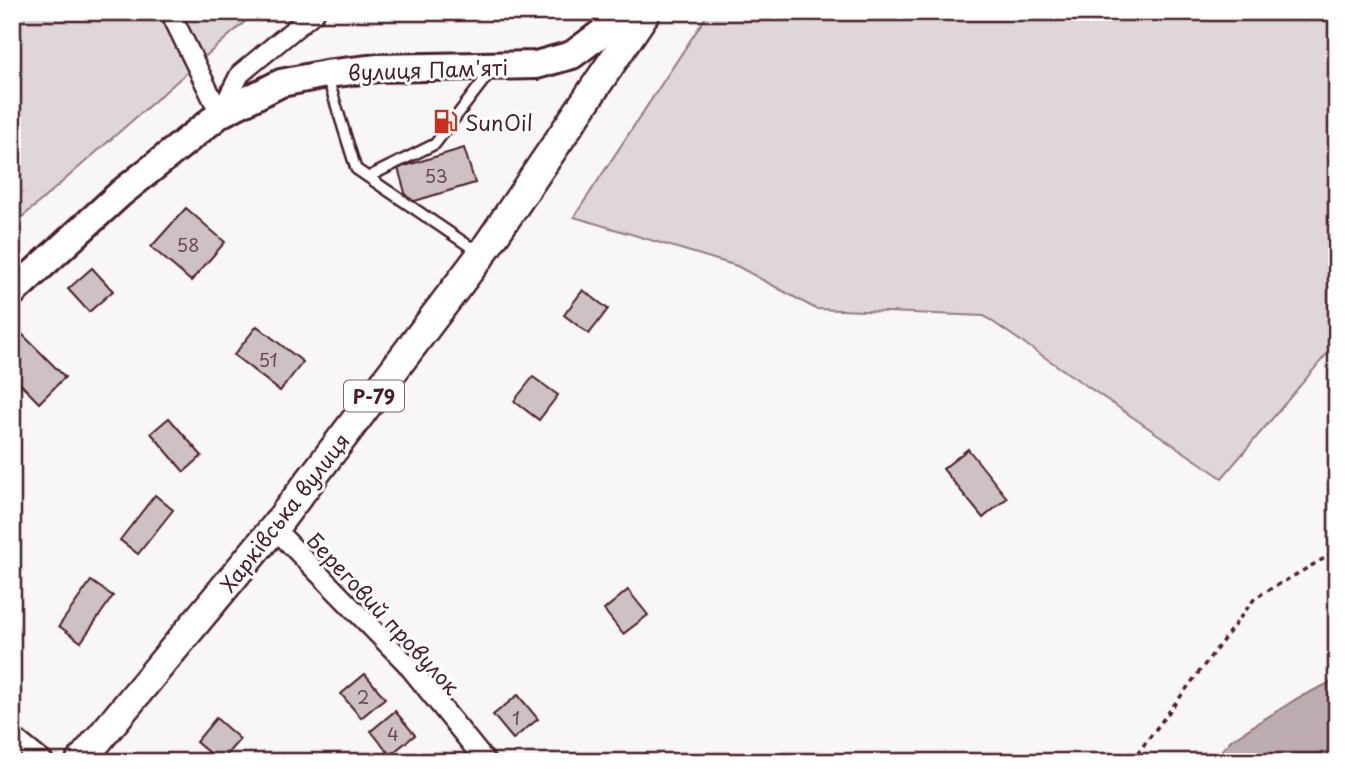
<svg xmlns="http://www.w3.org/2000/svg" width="1349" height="774" font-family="'Playpen Sans',sans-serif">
<rect width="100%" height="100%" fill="#f8f6f7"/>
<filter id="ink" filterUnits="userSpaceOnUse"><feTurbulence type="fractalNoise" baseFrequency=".0143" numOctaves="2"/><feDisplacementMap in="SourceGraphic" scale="14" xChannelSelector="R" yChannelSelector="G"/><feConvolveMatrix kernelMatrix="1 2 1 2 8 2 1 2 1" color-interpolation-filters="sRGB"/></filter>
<g filter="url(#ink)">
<!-- green -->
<path fill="#ded6d9" stroke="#947a82" stroke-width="2" d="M12,12H256L12,226Z
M709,12H1337V342L1222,478L984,316L816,309L737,266L574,217Z"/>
<!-- water -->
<path fill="#bdadb0" stroke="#8f747b" stroke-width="2" d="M1337,679V762H1211L1231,740L1298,698Z"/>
<!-- building -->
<path fill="#cdc1c4" stroke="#4a1f2b" stroke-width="2" d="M464,148L475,183L408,203L398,168Z
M186,208L225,242L191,281L151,247Z
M92,268L113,291L89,312L68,289Z
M583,290L608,309L589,334L564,315Z
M257,326L303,362L280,391L234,355Z
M23,335L65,377L39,403L12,375V345Z
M533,377L558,395L539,420L514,401Z
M169,418L202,456L184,472L151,433Z
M968,449L1007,498L983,518L943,469Z
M155,495L173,510L138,554L120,540Z
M91,581L113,596L81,642L59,626Z
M628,590L648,615L623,634L604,610Z
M365,674L385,698L361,718L341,694Z
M518,695L538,719L513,739L493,715Z
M395,711L415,735L390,755L371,731Z
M216,718L240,739L220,762L196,742Z"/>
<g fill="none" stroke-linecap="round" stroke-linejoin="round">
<defs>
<path id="lane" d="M327,76L356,169L478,252
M368,177L435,144L491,71"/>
<path id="street" d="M170,12L220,114
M220,114L240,74L315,12
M274,528L406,663L486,762
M12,736L44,762"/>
<path id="secondary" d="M12,293L121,193L220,114L281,83L326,74L378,68L536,65L572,55L630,12"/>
<path id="primary" d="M80,762L274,528L481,255L646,12"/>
</defs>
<!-- lane casing -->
<use href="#lane" stroke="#4a1f2b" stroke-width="14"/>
<!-- street casing -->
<use href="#street" stroke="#4a1f2b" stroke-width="23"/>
<!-- secondary casing -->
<use href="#secondary" stroke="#4a1f2b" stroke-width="32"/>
<!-- primary casing -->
<use href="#primary" stroke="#4a1f2b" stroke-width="33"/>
<!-- path -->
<path stroke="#4a1f2b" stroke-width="3.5" stroke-dasharray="5 5" stroke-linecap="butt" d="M1131,762L1255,598L1337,551"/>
<!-- lane -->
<use href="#lane" stroke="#fff" stroke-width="9"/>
<!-- street -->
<use href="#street" stroke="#fff" stroke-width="18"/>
<!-- secondary -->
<use href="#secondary" stroke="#fff" stroke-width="26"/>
<!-- primary -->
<use href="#primary" stroke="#fff" stroke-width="28"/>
</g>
</g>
<!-- icons -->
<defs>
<symbol id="fuel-bare" viewBox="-9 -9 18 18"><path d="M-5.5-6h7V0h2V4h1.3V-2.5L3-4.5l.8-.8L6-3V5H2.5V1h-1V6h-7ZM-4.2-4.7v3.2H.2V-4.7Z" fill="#c8321e" stroke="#fff" stroke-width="2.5" paint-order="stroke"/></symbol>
</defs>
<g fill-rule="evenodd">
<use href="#fuel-bare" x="428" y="104" width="35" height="35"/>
</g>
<g text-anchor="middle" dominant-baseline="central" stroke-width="6" stroke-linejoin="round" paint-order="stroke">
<!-- number labels -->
<g font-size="18" fill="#6b4851">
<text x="436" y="175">53</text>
<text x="188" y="244">58</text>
<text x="268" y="359">51</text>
<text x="363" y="696">2</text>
<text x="516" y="717">1</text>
<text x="393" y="733">4</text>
</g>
<!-- shield labels -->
<rect fill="#fff" stroke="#80626b" stroke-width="2" x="344" y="380.5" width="60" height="31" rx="5"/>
<g font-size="19" font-weight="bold" fill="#4a1f2b">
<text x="374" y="396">Р-79</text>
</g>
<!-- street labels -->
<g font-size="21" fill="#4a1f2b" stroke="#fff">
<text transform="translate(428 69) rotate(-2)">вулиця Пам'яті</text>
<text transform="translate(284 512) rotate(-52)">Харківська вулиця</text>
<text transform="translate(384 613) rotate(47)">Береговий провулок</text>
</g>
<!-- poi labels -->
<g font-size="21" fill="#4a1f2b" stroke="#fff" text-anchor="start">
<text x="465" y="122">SunOil</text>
</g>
</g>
<!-- margin -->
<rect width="1349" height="774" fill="none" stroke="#fff" stroke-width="42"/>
<rect x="21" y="21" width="1307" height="732" fill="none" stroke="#4a1f2b" stroke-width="2.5" filter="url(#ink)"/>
</svg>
